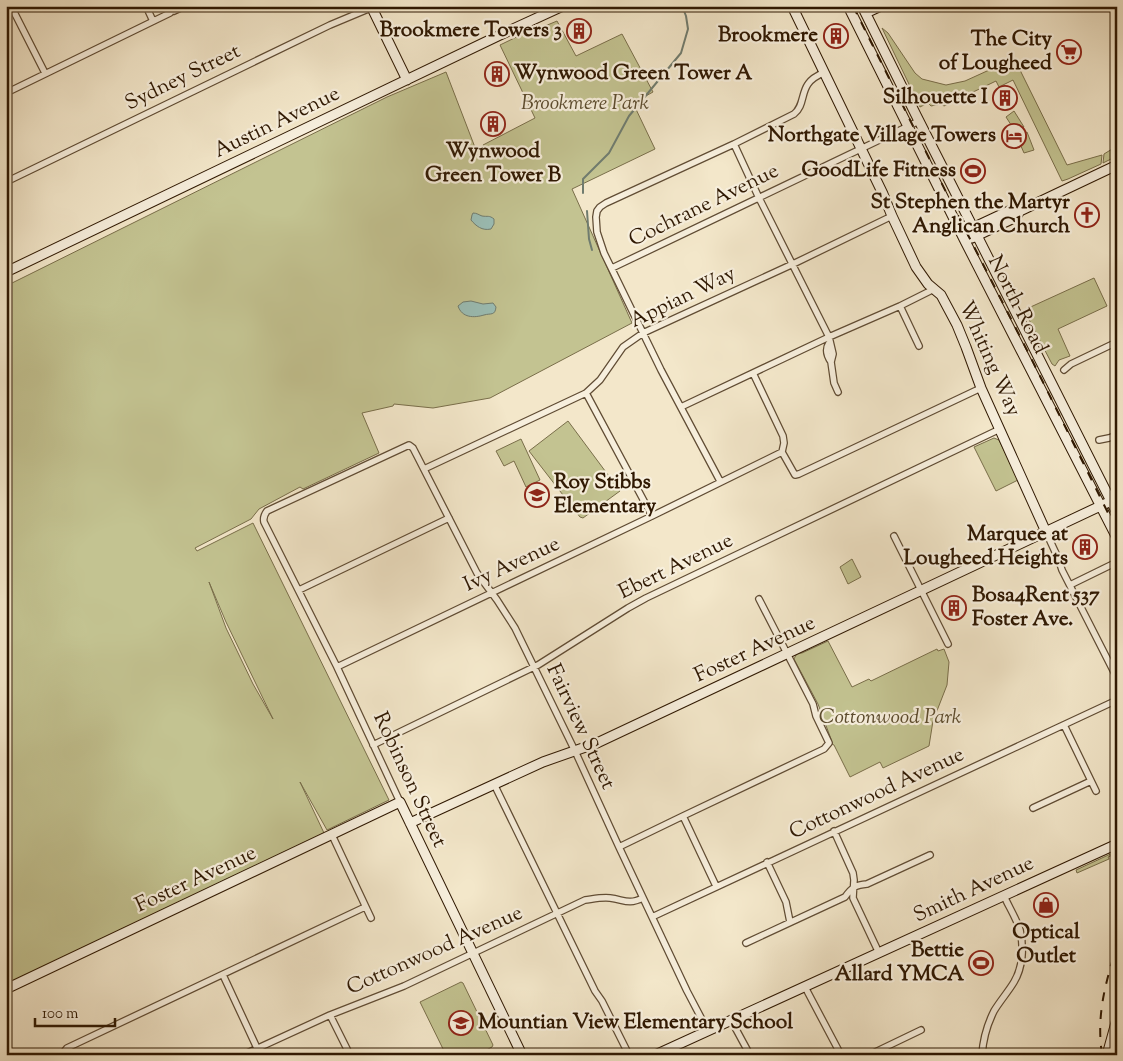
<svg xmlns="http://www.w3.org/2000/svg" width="1123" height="1061" font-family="'Sorts Mill Goudy',serif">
<rect width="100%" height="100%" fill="#f3e7ca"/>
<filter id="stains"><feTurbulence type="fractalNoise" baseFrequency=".004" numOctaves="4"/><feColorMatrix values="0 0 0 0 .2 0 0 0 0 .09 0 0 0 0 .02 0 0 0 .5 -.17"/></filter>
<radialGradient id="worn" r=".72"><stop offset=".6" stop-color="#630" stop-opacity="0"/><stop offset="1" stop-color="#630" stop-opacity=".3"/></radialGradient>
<!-- green -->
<path fill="#c3c391" stroke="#796e4a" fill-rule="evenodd" d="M557,21L576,56L622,34L653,92L633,103L655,149L572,189L632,323L490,398L433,408L394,404L393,406L362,413L379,453L303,489L300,487L259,509L251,519L195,548L197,551L253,523L389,800L327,830L300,782L324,833L6,984V286L387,97L446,72L476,150L494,147L484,148L483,145L535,118L500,45L531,30L545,26ZM209,582L226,622L273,719L253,684L226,628Z
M882,28L888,33L915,73L922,79L946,85L965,81L1009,61L1019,68L1067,165L1102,155L1101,164L1068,179L1062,181L1013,80L999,87L996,81L944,106L941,104L931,106L928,103L920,107Z
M1014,111L1024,127L1015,131L1006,117Z
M1027,132L1034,150L1024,153L1017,137Z
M1117,146V156L1103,163L1104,154Z
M1094,278L1107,306L1058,329L1070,356L1059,360L1055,366L1052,364L1024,310Z
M568,421L620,491L583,518L580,517L529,451Z
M994,438L999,440L1018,480L996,491L974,447Z
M521,439L540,480L526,487L514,461L504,466L496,451Z
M852,559L861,577L848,584L840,567Z
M828,641L852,687L869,679L871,681L937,649L938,651L944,649L949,662L947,685L933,721L929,746L883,768L880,762L850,777L834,745L832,744L831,739L818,704L794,659L797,653H802Z
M1117,851V853L1108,857L1109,859L1077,873L1076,870Z
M461,982L463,983L493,1045L492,1047L477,1055H446L420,1002Z"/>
<!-- water -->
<path fill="#9bbfb7" stroke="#707c6f" d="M473,213C477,213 479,215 482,216C488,217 489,215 494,219V224L491,229C482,231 476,226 471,220L472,215Z
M471,301L483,304L493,303L496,307C495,316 491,313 484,315C474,318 462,318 458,306L463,302Z"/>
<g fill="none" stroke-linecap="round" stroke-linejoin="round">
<!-- stream -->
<path stroke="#707c6f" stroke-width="2" d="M583,193V179L609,153L629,116L681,53L688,29L686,16L682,6
M587,211L589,239L592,250"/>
<defs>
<path id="street" d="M11,6L45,73
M146,6L153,21
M174,11L185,6
M6,93L170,13
M734,144L759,198L829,337L833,354L831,362L834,383L838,392
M6,174L10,180L330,25L373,7
M612,268L919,121
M900,306L919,346
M829,343C825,349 827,356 831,362
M1064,370L1071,364L1117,342
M753,373L783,436L784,443L782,452L795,475L799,474L981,388
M586,393L652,516
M681,407L829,337L900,306L934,289
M1099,440L1109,438L1117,435
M424,469L586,393L600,380L623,347L643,333L793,264L892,216
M720,481L661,370L604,253L597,232L596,217L597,211L600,207L606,203L734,144L794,114C804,106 801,94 808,84C812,78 818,75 825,72
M1046,532L1058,558L1062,570L1117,678
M894,536L948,644
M1070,585L1117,562
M299,590L449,518
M337,667L652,516L782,452
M1064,725L1096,791
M373,745L538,665L628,608L646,598L1000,429
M494,784L595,991L602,1001L629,1055
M400,802L337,667L264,522C263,518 264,515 267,511L409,445L413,448L477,573L497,600L515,628L575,751L619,847L687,991L708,1031
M1033,808L1091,781
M834,831L853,873L854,880L853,898L879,953
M332,835L371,918
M619,847L683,816
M767,862L786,902L790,922
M716,886L683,816L824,749L829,743L816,716L813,704L759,599
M652,917L1117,700
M746,943L845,897C852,887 856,885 867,884L930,855
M223,975L257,1048
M805,987L841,1055
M330,1015L350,1055
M731,1020L750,1055
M58,1055L63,1053L67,1048L365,907
M243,1055L330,1015L404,986L585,900C593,899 602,897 610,898C625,900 628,905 643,898
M869,1055L921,1030
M982,1055C983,1039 987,1025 994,1011C1000,1001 1008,992 1014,982C1023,967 1024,947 1020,930C1016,918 1009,907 1004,896"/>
<path id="secondary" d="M371,6L407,80
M652,6H662
M792,6L883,194L892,216L916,267L928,284L941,295L957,325L966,347L981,388L1046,532
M848,6L965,241L1117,538
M862,6L916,115L950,182L1117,513
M866,13L881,6
M968,230L1013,209L1020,211
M972,238L1016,217L1020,211L1117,165
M6,272L500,35L563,6
M410,823L543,762L597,743L1111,501
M6,989L400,802L522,1055
M655,1055L1117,844
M1107,1055L1117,1019
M1116,1055L1117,1053"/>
</defs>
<!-- street casing -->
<use href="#street" stroke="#604c34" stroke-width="8"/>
<!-- secondary casing -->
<use href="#secondary" stroke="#2f1802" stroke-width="11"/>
<!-- street -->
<use href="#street" stroke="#f7efdd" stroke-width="5.5"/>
<!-- secondary -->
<use href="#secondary" stroke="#f7efdd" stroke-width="9"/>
<!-- rail -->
<path stroke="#2f1802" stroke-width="2" stroke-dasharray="9 9" stroke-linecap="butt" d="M853,6L947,194L1030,356L1117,531
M1102,1055C1096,1013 1106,983 1117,944"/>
</g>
<!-- icons -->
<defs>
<symbol id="building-ring" viewBox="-11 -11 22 22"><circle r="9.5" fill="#f7efdd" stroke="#8f2418" stroke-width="1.5"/><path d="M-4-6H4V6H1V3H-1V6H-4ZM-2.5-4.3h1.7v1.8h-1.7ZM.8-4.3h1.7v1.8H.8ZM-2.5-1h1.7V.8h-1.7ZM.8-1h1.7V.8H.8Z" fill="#8f2418"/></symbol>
<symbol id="supermarket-ring" viewBox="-11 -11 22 22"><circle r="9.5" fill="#f7efdd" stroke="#8f2418" stroke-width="1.5"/><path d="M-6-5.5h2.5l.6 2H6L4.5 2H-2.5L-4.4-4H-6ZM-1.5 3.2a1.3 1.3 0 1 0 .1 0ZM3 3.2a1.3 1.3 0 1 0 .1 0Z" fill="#8f2418"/></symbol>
<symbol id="hotel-ring" viewBox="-11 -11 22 22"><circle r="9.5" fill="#f7efdd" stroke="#8f2418" stroke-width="1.5"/><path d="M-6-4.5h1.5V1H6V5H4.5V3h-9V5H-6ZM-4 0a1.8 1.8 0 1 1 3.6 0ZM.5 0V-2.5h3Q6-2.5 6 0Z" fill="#8f2418"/></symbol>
<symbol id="stadium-ring" viewBox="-11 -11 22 22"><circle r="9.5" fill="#f7efdd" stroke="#8f2418" stroke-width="1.5"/><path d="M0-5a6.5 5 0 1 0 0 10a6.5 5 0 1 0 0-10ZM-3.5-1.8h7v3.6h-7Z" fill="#8f2418"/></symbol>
<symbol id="church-ring" viewBox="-11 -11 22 22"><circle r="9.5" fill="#f7efdd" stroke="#8f2418" stroke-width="1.5"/><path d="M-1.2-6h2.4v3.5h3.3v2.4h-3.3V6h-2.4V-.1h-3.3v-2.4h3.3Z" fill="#8f2418"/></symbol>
<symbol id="school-ring" viewBox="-11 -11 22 22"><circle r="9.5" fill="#f7efdd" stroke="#8f2418" stroke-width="1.5"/><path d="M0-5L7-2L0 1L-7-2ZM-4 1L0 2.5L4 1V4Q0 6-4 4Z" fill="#8f2418"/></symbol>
<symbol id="shop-ring" viewBox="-11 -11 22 22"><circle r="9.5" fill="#f7efdd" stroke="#8f2418" stroke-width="1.5"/><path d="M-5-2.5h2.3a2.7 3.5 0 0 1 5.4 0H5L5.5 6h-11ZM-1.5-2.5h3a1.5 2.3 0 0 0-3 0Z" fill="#8f2418"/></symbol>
</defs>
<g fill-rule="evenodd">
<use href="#building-ring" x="565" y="17" width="28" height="28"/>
<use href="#building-ring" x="822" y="22" width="28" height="28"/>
<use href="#supermarket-ring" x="1055" y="38" width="28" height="28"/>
<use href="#building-ring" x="483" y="60" width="28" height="28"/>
<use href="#building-ring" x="991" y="84" width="28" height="28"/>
<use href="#building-ring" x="479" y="110" width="28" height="28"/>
<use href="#hotel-ring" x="1000" y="122" width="28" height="28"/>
<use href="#stadium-ring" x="959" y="157" width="28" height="28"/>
<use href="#church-ring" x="1073" y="201" width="28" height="28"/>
<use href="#school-ring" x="523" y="481" width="28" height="28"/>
<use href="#building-ring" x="1071" y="533" width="28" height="28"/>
<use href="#building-ring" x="940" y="594" width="28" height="28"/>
<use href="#shop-ring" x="1032" y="891" width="28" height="28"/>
<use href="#stadium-ring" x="967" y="949" width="28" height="28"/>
<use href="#school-ring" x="447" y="1009" width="28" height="28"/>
</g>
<g text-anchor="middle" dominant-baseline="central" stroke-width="4.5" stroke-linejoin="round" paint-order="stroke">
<!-- poi labels -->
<g font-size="21" font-weight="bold" fill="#2f1802" stroke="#f7efdd" text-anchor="end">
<text x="562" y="31">Brookmere Towers 3</text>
<text x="818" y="36">Brookmere</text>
<text x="1052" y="40">The City<tspan x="1052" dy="24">of Lougheed</tspan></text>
<text x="514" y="74" text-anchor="start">Wynwood Green Tower A</text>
<text x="988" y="98">Silhouette I</text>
<text x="996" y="136">Northgate Village Towers</text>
<text x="493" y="152" text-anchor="middle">Wynwood<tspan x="493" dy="24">Green Tower B</tspan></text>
<text x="956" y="171">GoodLife Fitness</text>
<text x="1070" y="203">St Stephen the Martyr<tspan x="1070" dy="24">Anglican Church</tspan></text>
<text x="554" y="483" text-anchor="start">Roy Stibbs<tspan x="554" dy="24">Elementary</tspan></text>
<text x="1068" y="535">Marquee at<tspan x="1068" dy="24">Lougheed Heights</tspan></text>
<text x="972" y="596" text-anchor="start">Bosa4Rent 537<tspan x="972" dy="24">Foster Ave.</tspan></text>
<text x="1046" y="933" text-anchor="middle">Optical<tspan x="1046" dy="24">Outlet</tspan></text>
<text x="964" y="951">Bettie<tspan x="964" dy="24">Allard YMCA</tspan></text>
<text x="478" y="1023" text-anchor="start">Mountian View Elementary School</text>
</g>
<!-- street labels -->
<g font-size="21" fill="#2f1802" stroke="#f7efdd">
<text transform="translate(183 78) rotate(-26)">Sydney Street</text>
<text transform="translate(277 123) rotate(-26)">Austin Avenue</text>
<text transform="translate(704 206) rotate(-26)">Cochrane Avenue</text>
<text transform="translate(683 298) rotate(-26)">Appian Way</text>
<text transform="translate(1017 305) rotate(63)">North Road</text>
<text transform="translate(989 359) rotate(66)">Whiting Way</text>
<text transform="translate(512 565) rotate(-25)">Ivy Avenue</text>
<text transform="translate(676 567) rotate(-26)">Ebert Avenue</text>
<text transform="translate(755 650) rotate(-25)">Foster Avenue</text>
<text transform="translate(580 727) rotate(65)">Fairview Street</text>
<text transform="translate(409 780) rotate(65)">Robinson Street</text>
<text transform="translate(877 794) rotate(-25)">Cottonwood Avenue</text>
<text transform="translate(196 880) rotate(-25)">Foster Avenue</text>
<text transform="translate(974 890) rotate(-25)">Smith Avenue</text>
<text transform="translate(435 951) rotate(-24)">Cottonwood Avenue</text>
</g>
<!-- park labels -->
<g font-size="21" font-style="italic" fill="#5b4b2d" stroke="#f7efdd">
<text x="585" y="104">Brookmere Park</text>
<text x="890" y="718">Cottonwood Park</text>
</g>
</g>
<!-- margin -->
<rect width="1123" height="1061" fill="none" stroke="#f3e7ca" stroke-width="25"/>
<rect x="8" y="8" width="1108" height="1046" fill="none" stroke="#2f1802" stroke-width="2.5"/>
<rect x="12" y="12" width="1098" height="1036" fill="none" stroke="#2f1802"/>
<!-- scale -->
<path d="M35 1018v8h80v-8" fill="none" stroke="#2f1802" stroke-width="2.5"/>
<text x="42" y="1018" font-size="15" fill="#2f1802" stroke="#f7efdd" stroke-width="4" paint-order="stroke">100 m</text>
<rect width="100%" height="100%" filter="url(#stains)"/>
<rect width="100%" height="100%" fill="url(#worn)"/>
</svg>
